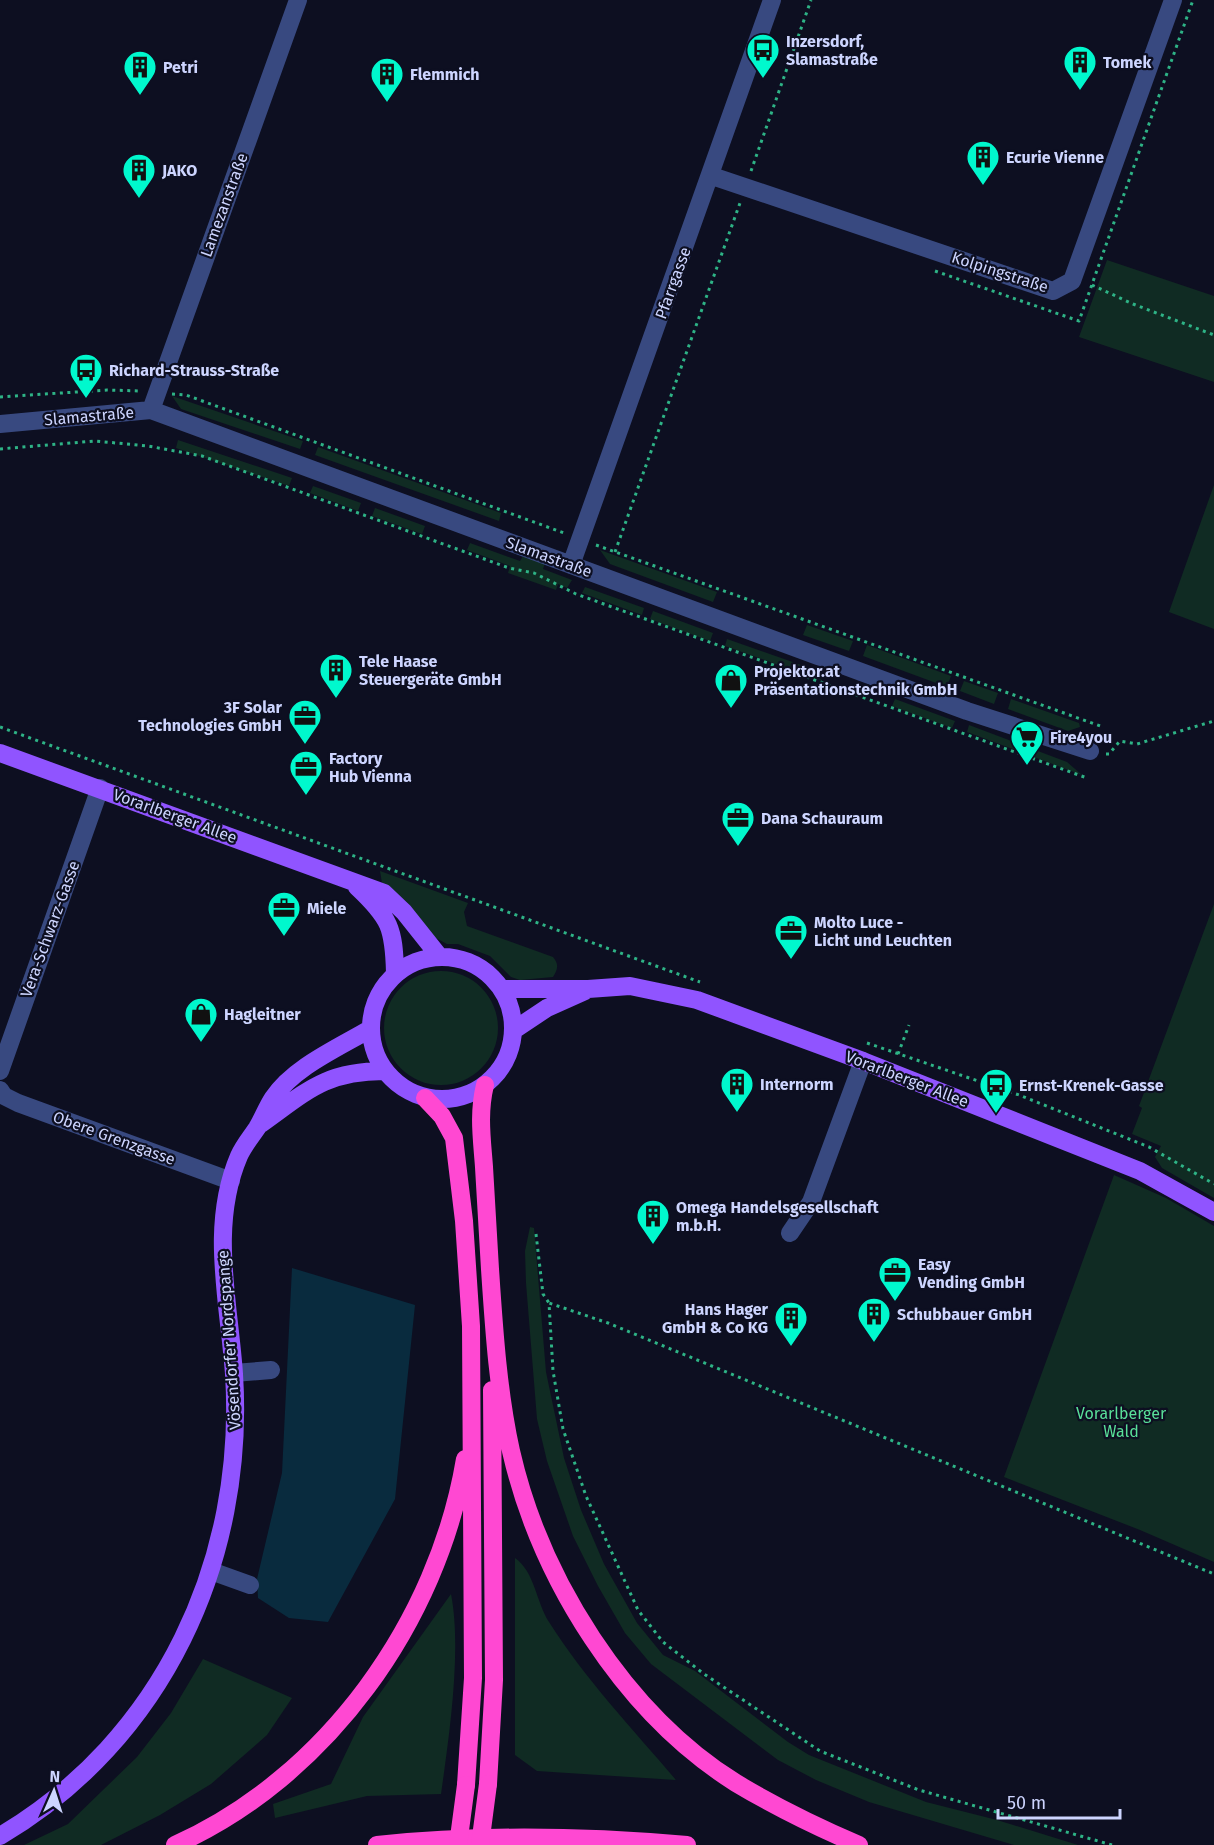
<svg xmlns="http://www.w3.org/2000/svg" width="1214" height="1845" font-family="'Fira Sans',sans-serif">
<rect width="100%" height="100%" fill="#0d0f21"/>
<!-- green -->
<path fill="#102b23" d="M1107,260L1214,296V382L1079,337Z
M172,396L303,441L300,449L181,409Z
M178,440L292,478L289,486L176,448Z
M318,447L501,513L499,521L315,455Z
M1214,485V629L1169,612Z
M313,486L361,503L358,511L310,493Z
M375,508L425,526L422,534L372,516Z
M470,543L520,561L523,556L545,563L543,569L572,580L567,588L558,584L556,590L508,573L510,566L467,550Z
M600,550L717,592L713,602L610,564Z
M585,587L644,608L642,615L582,593Z
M653,611L713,633L710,641L650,619Z
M807,625L853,641L849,651L803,635Z
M727,639L824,673L821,680L725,646Z
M867,645L951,676L947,687L863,656Z
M964,681L998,693L994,704L960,691Z
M895,699L955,721L952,728L892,706Z
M1011,699L1079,723L1080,727L1068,731L1008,709Z
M969,725L1067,762L1082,775L967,732Z
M380,871L468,903L464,912L467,926L553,957C559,964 558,969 553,977L520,980L511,977L490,956L458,944H447L434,937L425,929L407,902L382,883Z
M1214,904V1198L1162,1168L1155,1157L1161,1146L1132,1134L1142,1108L1139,1106Z
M384 1028a57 57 0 1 1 114 0a57 57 0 1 1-114 0Z
M1114,1175L1166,1198L1214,1226V1562L1140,1530L1004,1477Z
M530,1227L534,1228L546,1372L564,1458L581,1510L604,1564L637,1623L663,1655L695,1671L788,1742L809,1755L926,1802L997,1820L1078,1845H1014L869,1802L816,1780L778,1760L651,1664L625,1633L598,1586L573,1536L547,1461L537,1419L526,1283L525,1251Z
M515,1558C535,1572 536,1602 549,1622C585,1679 632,1728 676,1780L537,1771L515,1755Z
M451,1594C462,1650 449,1737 441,1794L367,1796L275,1818L273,1804L331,1784L363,1717Z
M203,1659L292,1698L267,1735L211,1784L160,1815L101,1845H24L68,1824L137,1757L171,1713Z"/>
<!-- water -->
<path fill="#092b3e" d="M292,1268L415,1305L395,1499L328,1622L289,1618L258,1598L257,1579L282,1473Z"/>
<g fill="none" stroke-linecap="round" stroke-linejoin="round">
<!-- path -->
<path stroke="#2eb386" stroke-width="3" stroke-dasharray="3 4.5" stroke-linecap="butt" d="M751,171L811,0
M935,271L1079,321L1193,0
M1092,285L1133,304L1214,335
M172,394L186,395L564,533
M0,397L107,390L142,391
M0,449L95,441L148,446L202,456L509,568L534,573L576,594L1087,778
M596,545L1103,727
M615,552L740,203
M0,727L700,982
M1106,754H1109L1120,741L1137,744L1214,721
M867,1043L1019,1095L1149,1147L1214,1184
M898,1054L909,1025
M536,1234L543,1294L549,1303
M1112,1845L919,1790L820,1751L704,1674L663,1642L638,1610L586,1496L563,1429L553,1371L549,1303L608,1323L1214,1574"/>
<!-- minor -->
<path stroke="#384980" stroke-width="18" d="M712,176L1053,291L1072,281L1173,0
M151,410L298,0
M0,424L151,410L967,711L1090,751
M571,565L772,0
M0,1071L100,788
M0,1090L4,1096L18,1103L231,1181
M790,1233L811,1202L863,1061
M234,1373L271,1370
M211,1571L250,1585"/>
<!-- major -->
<path stroke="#9054ff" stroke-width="18" d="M0,753L384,893L404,912L439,956
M357,887C390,918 394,928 395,973
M371 1028a71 71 0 1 1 142 0a71 71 0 1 1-142 0Z
M502,989H588L630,986L697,1000L863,1061L1140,1171L1214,1212
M514,1030L547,1008L585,991
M261,1124C306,1092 325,1071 384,1071
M0,1836C163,1740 246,1560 234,1374C229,1301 209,1226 239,1156C244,1145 251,1137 257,1128C263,1118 267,1107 273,1098C294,1067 338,1048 370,1029"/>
<!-- highway -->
<path stroke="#ff48d2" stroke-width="18" d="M485,1085C478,1114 482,1139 484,1167C486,1201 488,1235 490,1269C494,1329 498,1392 511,1451C540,1578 624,1713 736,1783C776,1807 817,1827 859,1845
M425,1098L442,1116L454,1138L464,1221L471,1326L473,1678L466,1785
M488,1784L494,1680L492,1390
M175,1845C327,1777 438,1621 465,1459
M377,1845C480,1834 584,1836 687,1845"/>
<!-- highway-bridge -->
<path stroke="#ff48d2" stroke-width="18" d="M458,1845L466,1785
M480,1845L488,1784"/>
</g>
<!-- icons -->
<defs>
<symbol id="bus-pin" viewBox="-11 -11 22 30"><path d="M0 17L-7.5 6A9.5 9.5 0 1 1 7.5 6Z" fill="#00f8cd" stroke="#0d0f21"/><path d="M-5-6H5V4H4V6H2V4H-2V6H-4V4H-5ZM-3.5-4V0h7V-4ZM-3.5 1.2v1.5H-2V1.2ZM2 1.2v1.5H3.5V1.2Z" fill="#111"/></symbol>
<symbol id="building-pin" viewBox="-11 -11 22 30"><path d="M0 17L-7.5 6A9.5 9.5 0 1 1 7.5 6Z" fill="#00f8cd" stroke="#0d0f21"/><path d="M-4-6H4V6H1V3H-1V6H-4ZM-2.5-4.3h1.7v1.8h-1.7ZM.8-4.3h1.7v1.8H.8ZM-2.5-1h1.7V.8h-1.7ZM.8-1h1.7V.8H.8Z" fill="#111"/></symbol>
<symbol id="shop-pin" viewBox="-11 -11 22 30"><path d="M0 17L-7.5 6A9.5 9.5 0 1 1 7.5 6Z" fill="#00f8cd" stroke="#0d0f21"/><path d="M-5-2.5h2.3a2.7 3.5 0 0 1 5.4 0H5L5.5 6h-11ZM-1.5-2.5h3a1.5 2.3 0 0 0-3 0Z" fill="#111"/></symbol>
<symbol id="office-pin" viewBox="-11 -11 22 30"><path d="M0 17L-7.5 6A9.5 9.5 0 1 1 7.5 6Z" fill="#00f8cd" stroke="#0d0f21"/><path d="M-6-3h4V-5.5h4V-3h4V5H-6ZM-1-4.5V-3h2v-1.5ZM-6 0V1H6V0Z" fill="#111"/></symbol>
<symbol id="supermarket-pin" viewBox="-11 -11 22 30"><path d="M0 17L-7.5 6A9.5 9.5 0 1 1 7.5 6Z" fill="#00f8cd" stroke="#0d0f21"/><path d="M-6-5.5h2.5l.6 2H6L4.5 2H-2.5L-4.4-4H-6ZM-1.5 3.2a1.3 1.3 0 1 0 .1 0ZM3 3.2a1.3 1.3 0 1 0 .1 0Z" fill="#111"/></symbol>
</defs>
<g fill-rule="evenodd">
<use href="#bus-pin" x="744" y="31" width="38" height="52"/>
<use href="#building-pin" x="1061" y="43" width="38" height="52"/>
<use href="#building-pin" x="121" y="48" width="38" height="52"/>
<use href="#building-pin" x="368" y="55" width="38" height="52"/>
<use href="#building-pin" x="964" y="138" width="38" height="52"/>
<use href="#building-pin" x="120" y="151" width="38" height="52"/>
<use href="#bus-pin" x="67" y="351" width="38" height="52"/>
<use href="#building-pin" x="317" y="651" width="38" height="52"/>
<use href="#shop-pin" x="712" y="661" width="38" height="52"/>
<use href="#office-pin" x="286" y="697" width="38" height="52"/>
<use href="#supermarket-pin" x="1008" y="718" width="38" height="52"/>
<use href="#office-pin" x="287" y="748" width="38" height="52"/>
<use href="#office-pin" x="719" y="799" width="38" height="52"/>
<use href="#office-pin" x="265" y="889" width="38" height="52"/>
<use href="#office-pin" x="772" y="912" width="38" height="52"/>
<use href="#shop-pin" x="182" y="995" width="38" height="52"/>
<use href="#building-pin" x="718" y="1065" width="38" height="52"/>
<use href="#bus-pin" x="977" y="1066" width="38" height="52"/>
<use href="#building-pin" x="634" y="1197" width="38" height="52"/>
<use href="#office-pin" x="876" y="1254" width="38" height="52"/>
<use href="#building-pin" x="855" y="1295" width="38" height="52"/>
<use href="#building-pin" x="772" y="1299" width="38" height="52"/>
</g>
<g text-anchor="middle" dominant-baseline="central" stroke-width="4.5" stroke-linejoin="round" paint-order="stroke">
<!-- poi labels -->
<g font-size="16" font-weight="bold" fill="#cdd5ff" stroke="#0d0f21" text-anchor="start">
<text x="786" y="41">Inzersdorf,<tspan x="786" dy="18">Slamastraße</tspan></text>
<text x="1103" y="62">Tomek</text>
<text x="163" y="67">Petri</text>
<text x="410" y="74">Flemmich</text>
<text x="1006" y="157">Ecurie Vienne</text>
<text x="162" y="170">JAKO</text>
<text x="109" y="370">Richard-Strauss-Straße</text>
<text x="359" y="661">Tele Haase<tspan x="359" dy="18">Steuergeräte GmbH</tspan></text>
<text x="754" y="671">Projektor.at<tspan x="754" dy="18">Präsentationstechnik GmbH</tspan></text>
<text x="282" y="707" text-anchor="end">3F Solar<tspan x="282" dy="18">Technologies GmbH</tspan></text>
<text x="1050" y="737">Fire4you</text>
<text x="329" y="758">Factory<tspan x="329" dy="18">Hub Vienna</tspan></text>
<text x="761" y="818">Dana Schauraum</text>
<text x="307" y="908">Miele</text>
<text x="814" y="922">Molto Luce -<tspan x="814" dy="18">Licht und Leuchten</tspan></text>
<text x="224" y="1014">Hagleitner</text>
<text x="760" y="1084">Internorm</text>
<text x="1019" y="1085">Ernst-Krenek-Gasse</text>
<text x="676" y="1207">Omega Handelsgesellschaft<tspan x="676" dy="18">m.b.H.</tspan></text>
<text x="918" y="1264">Easy<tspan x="918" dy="18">Vending GmbH</tspan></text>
<text x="768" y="1309" text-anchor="end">Hans Hager<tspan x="768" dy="18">GmbH &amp; Co KG</tspan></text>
<text x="897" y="1314">Schubbauer GmbH</text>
</g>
<!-- street labels -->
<g font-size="16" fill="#cdd5ff" stroke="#0d0f21">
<text transform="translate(224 205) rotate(-70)">Lamezanstraße</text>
<text transform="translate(1000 272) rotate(18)">Kolpingstraße</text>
<text transform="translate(673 283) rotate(-70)">Pfarrgasse</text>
<text transform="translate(89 416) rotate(-5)">Slamastraße</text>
<text transform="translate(549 557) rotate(20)">Slamastraße</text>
<text transform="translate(175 816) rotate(20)">Vorarlberger Allee</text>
<text transform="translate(50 929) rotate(-70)">Vera-Schwarz-Gasse</text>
<text transform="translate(907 1079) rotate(21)">Vorarlberger Allee</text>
<text transform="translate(114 1138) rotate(20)">Obere Grenzgasse</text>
<text transform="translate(229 1340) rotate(-94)">Vösendorfer Nordspange</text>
</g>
<!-- park labels -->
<g font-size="16" fill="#59df99" stroke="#0d0f21">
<text x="1121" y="1413">Vorarlberger<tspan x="1121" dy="18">Wald</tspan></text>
</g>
</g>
<!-- north arrow -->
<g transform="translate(54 1791) rotate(3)" stroke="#0d0f21" stroke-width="4.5" paint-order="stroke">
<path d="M0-4.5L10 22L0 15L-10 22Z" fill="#cdd5ff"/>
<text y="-9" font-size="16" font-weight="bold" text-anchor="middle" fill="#cdd5ff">N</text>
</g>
<!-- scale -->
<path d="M998 1809v9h122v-9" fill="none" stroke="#cdd5ff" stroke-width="3"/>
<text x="1007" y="1809" font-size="18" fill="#cdd5ff" stroke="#0d0f21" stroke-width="4.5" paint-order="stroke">50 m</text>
</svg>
